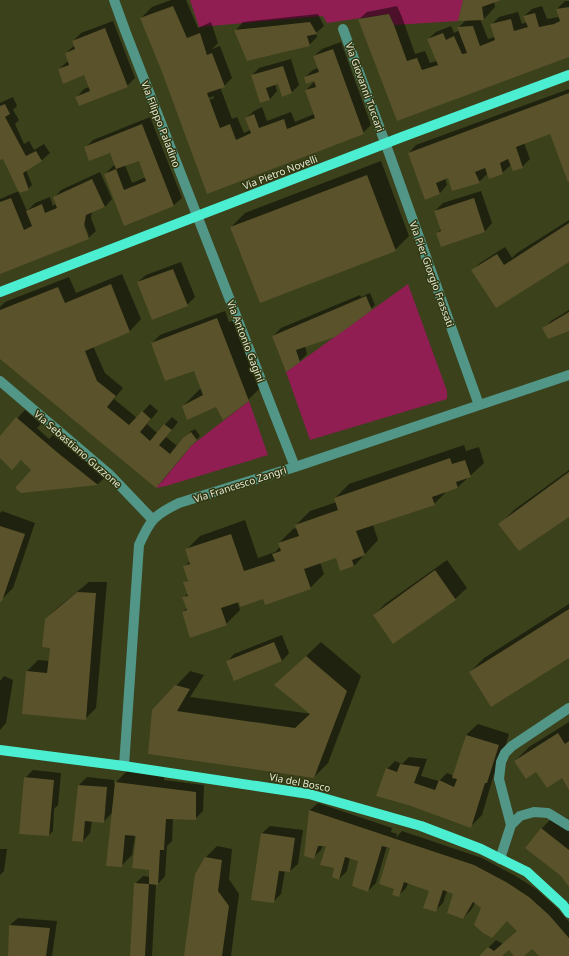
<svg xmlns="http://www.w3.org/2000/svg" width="569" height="956" font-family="'Noto Sans',sans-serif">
<rect width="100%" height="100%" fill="#3a411b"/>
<!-- green -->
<path fill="#901e52" d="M190,0H463L458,21L394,25L389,14L327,23L323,16L199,27Z
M408,284L447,391V399L310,440L286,372Z
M249,401L268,455L166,486L156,488L192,445Z"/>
<!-- shadow -->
<path fill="#0007" fill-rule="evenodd" d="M171,0H186L198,28L211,22L218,43L212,49L220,46L232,78L224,86L220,87L232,119L237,117L244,133L250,130L246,118L254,111L262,107L267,121L291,112L295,122L314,114L306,90L314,82H315L314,80L305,77L313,70L318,68L314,56L322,49L341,42L371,125L363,133L208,192L163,72L141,18L152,7ZM214,96V98L190,107V105Z
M464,0H498L494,2L495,7L484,19H480L488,39L495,37L491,25L499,17L518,12L522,24L527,22L524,16L532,9L542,6L547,19L560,17L557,9L565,1H569V56L397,120L359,19L367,12L397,6L402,17L415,54L425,51L430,63L437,61L428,39L436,32L451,26L454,33L460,30L459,27L466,20Z
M318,14L324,26L316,33L317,37L309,45L236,30L243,22Z
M113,21L135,78L127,86L77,97L84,89L89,87L84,74L59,69L67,62L69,61L66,53L75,45L73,41L81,33Z
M291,59L299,85L292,92L278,83L275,84L277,91L270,99L252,75L259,68Z
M569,89V180L550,133L524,143L530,159L522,167L512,164L502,173H488L479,182L448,177L445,178L447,185L440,193L425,199L409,153L416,145Z
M13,97L17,106L13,110L19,120L15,124L24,144L29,141L34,150L44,144L50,153L42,160L26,170L32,185L28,189L19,193L27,211L35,203L50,197L53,206L56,204L54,198L61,190L100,172L112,199L105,207L92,211L91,218L96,231L88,238L0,273V199L19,191L3,157L0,159V103ZM83,221L89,236H87L81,222Z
M150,117L182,198L174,205L125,224L105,174L113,166L116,165L110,152L85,148L93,140ZM140,160L146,177L132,183L125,165Z
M381,161L409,236L395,250L231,227L245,213Z
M481,191L492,223L485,231L437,233L441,229L435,211L443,203Z
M569,220V260L473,270L480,263L505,247L512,258L517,253Z
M181,262L195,297L187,305L138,282L146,275Z
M122,274L141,319L130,331L93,346L105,373L123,388L114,399L137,418L150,404L158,411L147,424L157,433L172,417L178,422L166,437L177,446L191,431L195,429L200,436L195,441L164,479L156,487L0,358V307L5,302L69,277L76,293Z
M370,293L375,305L371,309L305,346L307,354L299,362L273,336L281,328L360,295L361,297Z
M569,310V330L543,329L551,321Z
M225,311L229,322L242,318L266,382L248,400L216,406H183L201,388L195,369L152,343L160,335Z
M25,410L41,424L37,428L49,439L53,435L105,477L98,484L22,492L33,470L21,459L0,456V437Z
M464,445L466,451L479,447L484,463L458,487L447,491L434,504L373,525L378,540L354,566L336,556L320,562L324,574L310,588L263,598L237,601L240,610L226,624L183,612L187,608L184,598L188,593L185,583L189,579L185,566L190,561L186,550L200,536L245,520L258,558L275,552L280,547L279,543L293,529L297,528L296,525L310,511L337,502L335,498L349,484Z
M569,470V516L500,524L514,510Z
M2,511L35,523L13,588L0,601V513Z
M447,560L467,588L455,599L394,643L374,615L385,604Z
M89,582H107L96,708L85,719L27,671L38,660L49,661L51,647L46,619L57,608Z
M569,604V656L470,672L484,658Z
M282,635L289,653L282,661L227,662L234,654Z
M321,642L361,676L328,763L314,777L149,753L176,686L190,671L204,675L190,697L312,714L290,671Z
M4,676L13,680L6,723L0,730V681Z
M569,722V788L562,777L537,770L515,761L529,747Z
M478,724L509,734L498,771L494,774L482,815L471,826L387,769L395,761L402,764L409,757L427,759L421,776L439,781L447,773L454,776L466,735Z
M33,770L61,773L58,805L54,809L53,831L49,835L25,778Z
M127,771L164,776V780L204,785L203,811L195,819L173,818L172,841L167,846L165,876L158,884H156L152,956H131L135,884L143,876L150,877V869L137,835H135L132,855L121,866L113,812L103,822L92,821L90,833L83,841L73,840L79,785L87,777L114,780V784Z
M318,803L392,828L391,832L397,834L396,838L402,831L482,858L514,875L536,889L557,908L569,922V956H540L533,947L523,956H515L509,949L501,956H480L496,940L503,944L518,931L507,920L492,937L482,907L475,903L471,910L463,918L455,893L447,891L443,903L435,911L430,890L408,883L406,888L398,896L395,889L393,845L387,846L376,883L368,891L360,860L350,857L347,871L339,879L327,845H323L321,850L313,858L305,855L310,810Z
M553,817L569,830V885L541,829Z
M270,826L303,830L298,864L290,871H285L281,894L273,902L262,833Z
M217,846L232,849L229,879L239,894L231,956H185L206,857Z
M0,849H7L4,871L0,875Z
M18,918L57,921L52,956H9L10,925Z"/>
<!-- building -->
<path fill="#5a522a" d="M463,0H501L482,7L484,20L458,21Z
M173,6L187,38L200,33L207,55L212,53L225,87L207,93L220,128L230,124L236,140L251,133L245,118L254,114L259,128L284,119L287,129L315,118L305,90L316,87L314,81L306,84L304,77L319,72L313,56L333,49L364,134L207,194L162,72L140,18Z
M569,7V57L397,121L358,19L389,14L394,25L407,61L417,58L422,70L438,65L427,39L443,33L446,40L454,36L462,54L467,53L457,27L473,26L480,46L495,40L490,24L511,19L514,31L528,27L523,16L535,13L539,27L554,24L560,21L556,9Z
M310,22L317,34L307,36L310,46L247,61L234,30Z
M105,28L128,87L79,106L75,97L90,91L84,75L63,84L58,69L69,65L65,53L75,49L72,41Z
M283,66L292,93L282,97L278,84L266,88L270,100L260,103L251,75Z
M569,93V181L568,182L550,134L516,147L523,168L513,171L508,159L500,163L503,174L489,179L485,168L475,172L480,183L452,191L448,178L436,183L440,194L425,200L408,153Z
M5,104L10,114L5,117L26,156L36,151L42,161L23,173L29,190L19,193L3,159L0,160V106Z
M142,124L174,206L124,226L104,174L116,169L124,190L146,181L139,161L116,169L110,153L89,161L84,147Z
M367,175L396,251L260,303L230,227Z
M92,179L105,207L86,215L84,226L89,239L0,274V202L11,198L24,230L32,226L26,211L42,204L45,213L57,208L53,197Z
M474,198L485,232L441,247L436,233L441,231L434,211Z
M569,223V262L496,308L471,270L497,254L504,265Z
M173,269L188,306L152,320L137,282Z
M111,284L130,332L85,351L97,381L116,396L107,407L129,425L142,411L151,419L140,432L150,441L164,424L172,430L159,445L170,454L183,438L191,432L197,440L192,445L156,488L0,359V310L58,287L65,303Z
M366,296L372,310L335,337L296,350L300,362L286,372L272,336Z
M569,312V331L548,339L542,328Z
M217,318L249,401L223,420L216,407L187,420L182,406L203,395L194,371L165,381L151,343Z
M16,417L58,453L98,485L21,493L15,488L31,470L21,460L12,470L0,458V436Z
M450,458L452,464L465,460L471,477L456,482L458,488L432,497L435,505L356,531L365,555L352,560L354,566L340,571L336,558L304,569L311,589L265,605L263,599L240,607L239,602L221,608L227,625L190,638L182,612L187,610L182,597L188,596L183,582L188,581L183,566L190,564L185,549L231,534L244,571L275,561L272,554L281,551L278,543L299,536L295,525L338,510L334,498Z
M569,472V517L519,551L498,524Z
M0,526L25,534L2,601L0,602Z
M435,570L456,600L393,644L373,615Z
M77,592L96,593L86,720L22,714L26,671L47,673L50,648L42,647L45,619Z
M569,609V658L491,707L469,672Z
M274,642L282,661L234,681L226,661Z
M306,656L347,691L314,778L148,754L152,710L175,685L190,689L177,711L295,728L310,714L274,685Z
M558,733L565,744L569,741V790L562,778L547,788L536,772L526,779L514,761Z
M466,735L499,745L487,783H485L471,828L408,805L376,796L386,768L397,772L400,764L420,767L414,783L435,790L439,780L454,787L457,779L452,778Z
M24,777L54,780L49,836L19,834Z
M115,782L196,792V820L166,819L164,850H160L158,885L149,884V870L132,868L136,836L125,835L122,867L106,866Z
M78,785L107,787L104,823L85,821L83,842L72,841Z
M309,810L474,865L506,882L529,897L549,915L569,938V956H539L532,949L524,956H514L509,950L502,956H479L488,947L494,951L517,931L507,921L492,938L483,933L474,925L481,908L473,902L463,919L447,913L453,894L443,890L436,912L423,908L429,891L404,882L399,897L392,895L394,889L379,884L390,848L382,846L368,892L352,886L358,861L345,857L339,880L332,877L334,868L320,865L326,846H318L314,859L304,856Z
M541,828L569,850V887L561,876L525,848Z
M261,833L295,838L290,872L279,871L274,903L251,900Z
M205,857L222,860L218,891L229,906L222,956H184L195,874Z
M134,883L149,884L145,956H130Z
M9,925L50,928L46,956H8Z"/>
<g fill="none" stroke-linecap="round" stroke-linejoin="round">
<!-- minor -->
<path stroke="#529687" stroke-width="10" d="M114,0L126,33L295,467
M343,29L390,156L479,405
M0,381L109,474L152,519
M124,766L139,545C150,520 154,515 179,503L295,467L569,375
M511,825L499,779L501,762L505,753L512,746L569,708
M500,859L511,825L520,816L534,812L548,813L569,826"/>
<!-- major -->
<path stroke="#4ceed1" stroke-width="10" d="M0,292L402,137L569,75
M0,750L124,766L309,794L421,826L481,849L527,872L563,905L569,913"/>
</g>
<g text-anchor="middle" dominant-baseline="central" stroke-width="3" stroke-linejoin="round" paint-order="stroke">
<!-- street labels -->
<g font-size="10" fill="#e4ead4" stroke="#303610">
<text transform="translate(365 87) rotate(70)">Via Giovanni Tuccari</text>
<text transform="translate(161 124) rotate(69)">Via Filippo Paladino</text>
<text transform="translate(280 172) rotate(-21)">Via Pietro Novelli</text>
<text transform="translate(432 274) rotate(70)">Via Pier Giorgio Frassati</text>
<text transform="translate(246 341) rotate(69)">Via Antonio Gagini</text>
<text transform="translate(78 449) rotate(41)">Via Sebastiano Guzzone</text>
<text transform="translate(240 484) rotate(-18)">Via Francesco Zangrì</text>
<text transform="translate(300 782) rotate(11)">Via del Bosco</text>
</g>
</g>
</svg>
